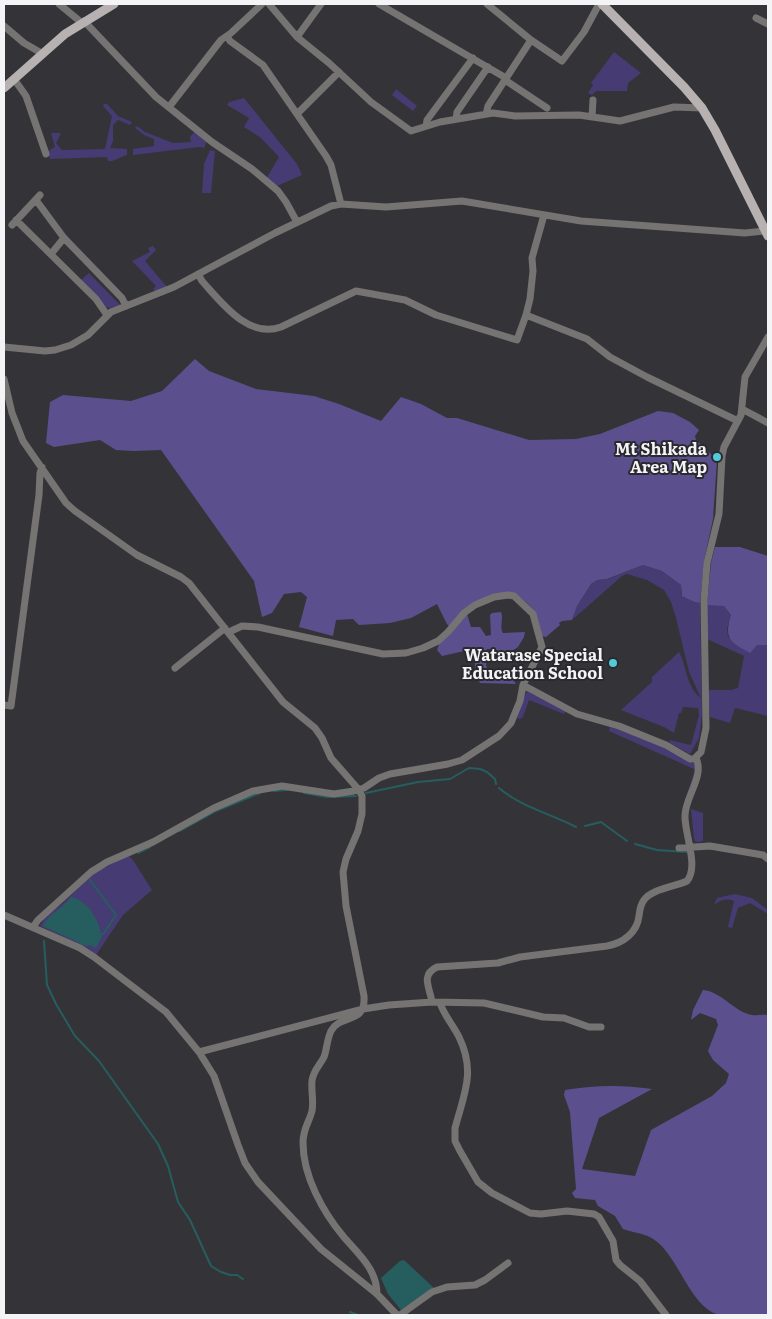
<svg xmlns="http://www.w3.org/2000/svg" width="772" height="1319" font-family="Literata,serif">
<rect width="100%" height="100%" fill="#343438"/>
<!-- green -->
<path fill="#463b73" d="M614,52L641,73L628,83L627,91H596L592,95L588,93L593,85L591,83Z
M396,89L417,106L413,111L392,95Z
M244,98L297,164L302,175L277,186L266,179L279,157L261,138L244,127L249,118L227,105L229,102Z
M104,104H107L118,116L132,122L130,125L118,120L113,125V141L110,148L127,149V155L112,161H108L107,157L50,159L48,151L55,147L51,133H61L56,143L62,150L105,149L112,116L103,106Z
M137,126L145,132L173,143L191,142L190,137L195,131L207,141L204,148L199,147L133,155V149L154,146V139L144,135L135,128Z
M210,150L215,151L211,193H202L204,164Z
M153,246L156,250L145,261L167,287L156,292L153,289L156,286L132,261L150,252L148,248Z
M89,273L120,305L110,308L106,307L81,280Z
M643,565L662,571L681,585V594L693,602L700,603L702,714L699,738L690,754L670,743L669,740L691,745L699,715L698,708L683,707L681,713H679L674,733L664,727L621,710L652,682V677L679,652C687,666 686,687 701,698L689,672L676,618L671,602L664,590L647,580L627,574L622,576L572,620L577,606L591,584L597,580L608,579Z
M716,604L724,606L731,615L727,629L728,637L757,645H768V716L735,708L730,723L710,717L708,690H731L738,688L744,656L707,639V605Z
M527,691L566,711L564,714L529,700L523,717L520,719L517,718L524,697Z
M610,726L665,747L696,765L697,769L683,806L695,770L694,769L609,731Z
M691,809L703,813V841L698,842L695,841L694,838Z
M128,855L133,860L152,890L123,915L96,955L89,949L40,926L45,917L62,904L93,874Z
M735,894L752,898L768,910V914L750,903L738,908L732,928L728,927L734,901C727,898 720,900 714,905L717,898Z"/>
<!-- forest -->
<path fill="#5b508d" d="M195,359L209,371L256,389L314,396L339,404L381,421L401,397L421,404L447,418H457L529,440L576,439L600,434L658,411L673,413L690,422L699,430L695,436L696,440L717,460L713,519L704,561L700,603L694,602L682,596L681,585L662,571L643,565L607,579L597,580L591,584L577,606L572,620L562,621L559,623L560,625L546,637L542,636C537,612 535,609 516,594L488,596L467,614L471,627H480L486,636L491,635L490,615L492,613L501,612C504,619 499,627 503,633L525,632L524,637L518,647L509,653L506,662L500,663C495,660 493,656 492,649H487L486,665L488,671L506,674L514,670L517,672L512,678L516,684L480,683L476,677L474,651L469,650L442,656L437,650L439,644L453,630L447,624L437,604L411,618L390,623L359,625L353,619L336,620L333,636L299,627L307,597L301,592L284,594L272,613L262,617L254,581L161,450L133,451L116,450L100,440L54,447L46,443L50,402L63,395L131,401L162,391Z
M715,547H740L768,556V645H757L750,653C729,642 724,638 731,615L724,606L707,605L711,563Z
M703,990C721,991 734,1012 752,1015C757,1016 763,1014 768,1015V1315C753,1315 736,1318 721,1315C692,1311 679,1258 656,1241C646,1233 634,1233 623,1229L615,1216L598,1206L595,1200L575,1198L572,1193L576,1189L570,1112L564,1095L565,1090C597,1085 621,1085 652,1089L599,1118L582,1169L635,1176L651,1130L712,1096L726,1083L729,1074L713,1060L708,1051L718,1025L716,1019L700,1013L691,1020L693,1010Z"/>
<!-- water -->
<path fill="#265e5f" d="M71,897C90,902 97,918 102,936L96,948L90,945L86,946L43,926C49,913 63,909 71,897Z
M404,1260L434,1288L401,1310L388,1294L381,1278L400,1261Z"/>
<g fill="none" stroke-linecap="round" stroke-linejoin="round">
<!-- stream -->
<path stroke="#265e5f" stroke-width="2" d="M499,788C521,807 551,814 576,827
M274,791L287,790
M304,793L327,797L356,796
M366,793L418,782L450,779L469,768L480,769L487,772L495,779L496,784
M585,826L601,822L627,841
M180,831L216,811L260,793
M635,844L657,850L687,852
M138,853L150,847
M90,880L116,915L104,933L100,935
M44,941L47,985L56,1004L75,1036L99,1061L158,1144L168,1166L178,1202L190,1220L211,1266L221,1272L230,1275H237L243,1279
M350,1312L358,1315"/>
<!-- minor -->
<path stroke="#767373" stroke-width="7" d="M59,4L82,23
M269,4L297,37L329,63L371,102L411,131L440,122L493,113L515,116L579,115L620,121L674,107L702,108
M379,4L506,78
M487,4L531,40L562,61L584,32L599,4
M756,18L768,24
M84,21L156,97L212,142L252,169L278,191L286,202L297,222
M4,26L24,43L43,54
M227,36L230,41L263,65L326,156L331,165L341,204
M297,37L321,4
M14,79L26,96L46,154
M505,80L547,108
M169,107L221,40L231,33L262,4
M297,114L339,72
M486,114L488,106L531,40
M592,117L593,100
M456,119L457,112L488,67
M426,126L427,120L473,58
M36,200L64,238L122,298L126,306
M16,220L96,299L107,315
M12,225L40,195
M51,254L64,238
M198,274L202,281C221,302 248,339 281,327L356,291L405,300L436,315L517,340L526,315L530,299L533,271L532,258L544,215
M526,315L587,339L610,357L647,377L738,421
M4,347L45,351L55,350L71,345L88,335L111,312L174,287L275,233L331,206L341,204L386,207L462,201L581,221L745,233L765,231
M4,379L12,413L23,441L66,503L75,511L137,555L181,577L189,583L283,702L315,728L322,738L331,758L359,790L362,796V814L358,831L346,859L343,872L346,906L364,996C366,1025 341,1013 331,1031C327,1039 327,1049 324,1057C320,1065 313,1071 312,1081C311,1091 314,1101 312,1111C309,1123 303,1128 303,1143C303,1176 323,1212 343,1236C358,1254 377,1269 377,1294
M742,409L768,423
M175,668L225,628
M523,685L577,714L619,726L666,745L690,759H694L701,752L706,728L704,601L707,563L719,514L722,456L724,447L741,415L745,377L768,337
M4,705L11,706L39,495L40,473L42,467
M679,848L710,846L763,855L768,859
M4,915L80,948L94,957L166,1012L199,1052L214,1076L238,1145L245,1163L258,1182L321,1249L377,1294L397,1315
M33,927L38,920L91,872L107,862L153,842L214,808L253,791L282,786L334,794L354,791L364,788L379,778L390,774L448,764L462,760L499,736L511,723L520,701L523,685L542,647L533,614L514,596L508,595L494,597L475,605L464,613L448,632L438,641L423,648L406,653L383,654L258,627L242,626L229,632
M432,1002C430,988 420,975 437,967L498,963L520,957L607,946C623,943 637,933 639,916C640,910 640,905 644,900C652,889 674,887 687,881C699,867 685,835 685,817C684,798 705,777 696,758
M440,1003C444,1015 453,1025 459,1037C476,1072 464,1094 455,1128V1141L460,1151L478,1182L492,1193L530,1213L541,1214L567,1211L594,1214L599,1217L613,1241L616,1260L620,1265L640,1281L666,1315
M199,1052L363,1009L389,1005L432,1002L484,1003L543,1017L564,1018L589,1027H601
M400,1315L432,1292L447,1287L475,1285L485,1280L508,1263"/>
<!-- major -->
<path stroke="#b7b1b1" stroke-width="9" d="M602,4L684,87L702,108L715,130L768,236
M4,88L65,34L114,4"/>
</g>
<!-- markers -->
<g fill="#52cbd9" stroke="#2a2a2e" stroke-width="2">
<circle cx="717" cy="457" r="5"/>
<circle cx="613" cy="663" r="5"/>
</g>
<g text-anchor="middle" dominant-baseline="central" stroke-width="4" stroke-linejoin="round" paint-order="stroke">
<!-- poi labels -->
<g font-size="16" font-weight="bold" fill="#f4f3f6" stroke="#2a2a2e" text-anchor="end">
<text x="707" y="448">Mt Shikada<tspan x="707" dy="18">Area Map</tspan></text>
<text x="603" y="654">Watarase Special<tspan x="603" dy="18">Education School</tspan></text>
</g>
</g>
<!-- border -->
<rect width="772" height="1319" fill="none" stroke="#f4f3f6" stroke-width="10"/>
</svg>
